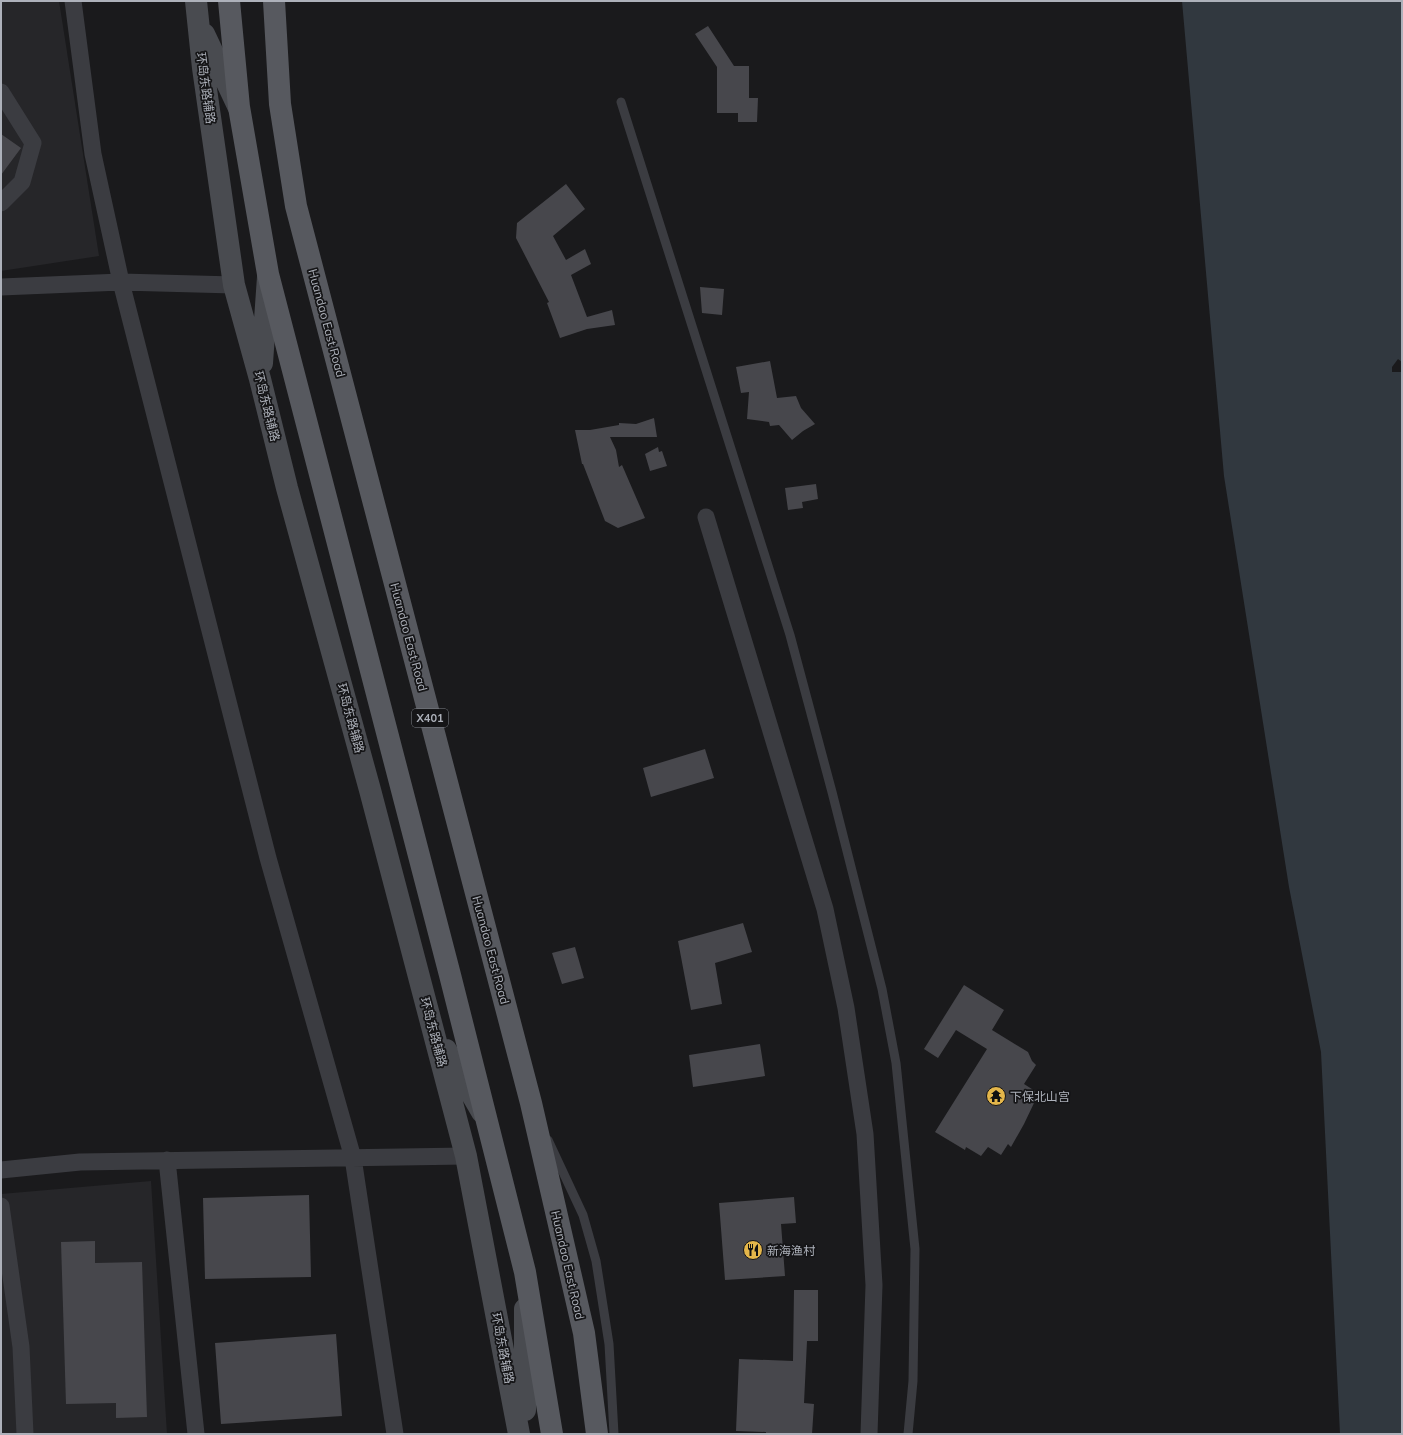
<svg xmlns="http://www.w3.org/2000/svg" width="1403" height="1435" font-family="Mulish,'Noto Sans SC',sans-serif">
<rect width="100%" height="100%" fill="#1a1a1c"/>
<!-- built -->
<path fill="#262629" d="M1,1H59L99,256L1,271Z
M151,1181L167,1434H1V1194Z"/>
<!-- water -->
<path fill="#31383f" d="M1182,1H1402V362L1398,359L1392,367V372H1402V1434H1340L1321,1052L1289,887L1224,476Z"/>
<!-- building -->
<path fill="#47474c" d="M708,26L734,66H749V98H758L757,122H738V113H717V67L695,34Z
M1,134L21,148L1,175Z
M566,184L585,209L553,236L566,260L585,249L591,264L571,275L587,317L612,310L615,325L587,329L560,338L547,303L549,302L516,238L517,223Z
M700,287L724,289L722,315L702,313Z
M770,361L777,398L796,396L801,408L815,424L803,431L792,440L779,425L770,426L769,422L747,419L749,392L741,393L736,367Z
M654,418L657,437H610L616,450L619,467L622,465L645,518L618,528L605,521L583,464H582L575,430H590L619,425V423L636,424Z
M658,447L659,452L662,451L667,466L650,471L645,454Z
M816,484L818,499L802,502L803,508L788,510L785,488Z
M705,749L714,778L651,797L643,768Z
M743,923L752,952L715,963L722,1004L691,1010L678,941Z
M575,947L584,978L562,984L552,953Z
M964,985L1004,1010L992,1030L1028,1052L1032,1061L1036,1065L1024,1084L1035,1091V1101L1024,1124L1011,1147L1008,1144L1001,1155L988,1147L981,1156L966,1147L965,1150L935,1132L987,1049L956,1030L938,1058L924,1049Z
M760,1044L765,1076L693,1087L689,1055Z
M309,1195L311,1277L205,1279L203,1198Z
M794,1197L796,1223L781,1224L785,1276L725,1280L719,1203Z
M95,1241V1263L142,1262L147,1417L116,1418V1403L66,1404L61,1242Z
M794,1290H818V1341H807L804,1403L814,1404L812,1434H766V1432L736,1431L739,1359L793,1361Z
M336,1334L342,1416L221,1424L215,1343Z"/>
<g fill="none" stroke-linecap="round" stroke-linejoin="round">
<!-- lane -->
<path stroke="#3b3c41" stroke-width="9" d="M621,102L790,635L832,792L882,989L896,1063L915,1249L913,1381L908,1434
M548,1140L583,1215L596,1261L609,1344L614,1434"/>
<!-- street -->
<path stroke="#3b3c41" stroke-width="17" d="M73,1L93,154L121,282L268,858L353,1158L395,1434
M1,92L33,143L22,182L1,203
M1,287L121,282L234,285
M706,517L825,909L846,1008L865,1134L874,1285L869,1434
M167,1160L196,1434
M1,1170L80,1162L466,1156
M1,1206L21,1347L25,1434"/>
<!-- secondary -->
<path stroke="#494b50" stroke-width="22" d="M196,1L203,68L234,285L260,379L287,488L370,790L466,1156L519,1434
M204,34L238,106
M262,363L268,277
M446,1050L482,1112
M525,1309V1410"/>
<!-- primary -->
<path stroke="#57595f" stroke-width="22" d="M229,1L239,107L268,274L450,975L525,1272L552,1434
M274,1L280,104L296,206L531,1103L584,1333L597,1434"/>
</g>
<!-- icons -->
<defs>
<symbol id="temple-disc" viewBox="-11 -11 22 22"><circle r="9.5" fill="#e4b64a" stroke="#151517"/><path d="M0-6L5-2H3V0L6.5 2.5H4V6H1.5V3h-3V6H-4V2.5H-6.5L-3 0V-2H-5Z" fill="#111"/></symbol>
<symbol id="restaurant-disc" viewBox="-11 -11 22 22"><circle r="9.5" fill="#e4b64a" stroke="#151517"/><path d="M-5-6h1v4h1v-4h1v4h1v-4h1v5L-1.5 .5V6h-2V.5L-5-1ZM5-6V6H3V1.5H1.5Q1.5-4 5-6Z" fill="#111"/></symbol>
</defs>
<g fill-rule="evenodd">
<use href="#temple-disc" x="985" y="1085" width="22" height="22"/>
<use href="#restaurant-disc" x="742" y="1239" width="22" height="22"/>
</g>
<g text-anchor="middle" dominant-baseline="central" stroke-width="3.5" stroke-linejoin="round" paint-order="stroke">
<!-- shield labels -->
<rect fill="#151517" stroke="#7f8289" stroke-width="1" x="412" y="709" width="36" height="18" rx="3"/>
<g font-size="11" font-weight="bold" fill="#adb1ba">
<text x="430" y="718">X401</text>
</g>
<!-- street labels -->
<g font-size="12" fill="#adb1ba" stroke="#151517">
<text transform="translate(206 88) rotate(82)">环岛东路辅路</text>
<text transform="translate(327 323) rotate(75)">Huandao East Road</text>
<text transform="translate(267 406) rotate(76)">环岛东路辅路</text>
<text transform="translate(409 637) rotate(75)">Huandao East Road</text>
<text transform="translate(351 718) rotate(75)">环岛东路辅路</text>
<text transform="translate(491 950) rotate(75)">Huandao East Road</text>
<text transform="translate(434 1032) rotate(75)">环岛东路辅路</text>
<text transform="translate(568 1265) rotate(77)">Huandao East Road</text>
<text transform="translate(503 1348) rotate(79)">环岛东路辅路</text>
</g>
<!-- poi labels -->
<g font-size="12" fill="#adb1ba" stroke="#151517" text-anchor="start">
<text x="1010" y="1096">下保北山宫</text>
<text x="767" y="1250">新海渔村</text>
</g>
</g>
<!-- border -->
<rect width="1403" height="1435" fill="none" stroke="#adb1ba" stroke-width="4"/>
</svg>
